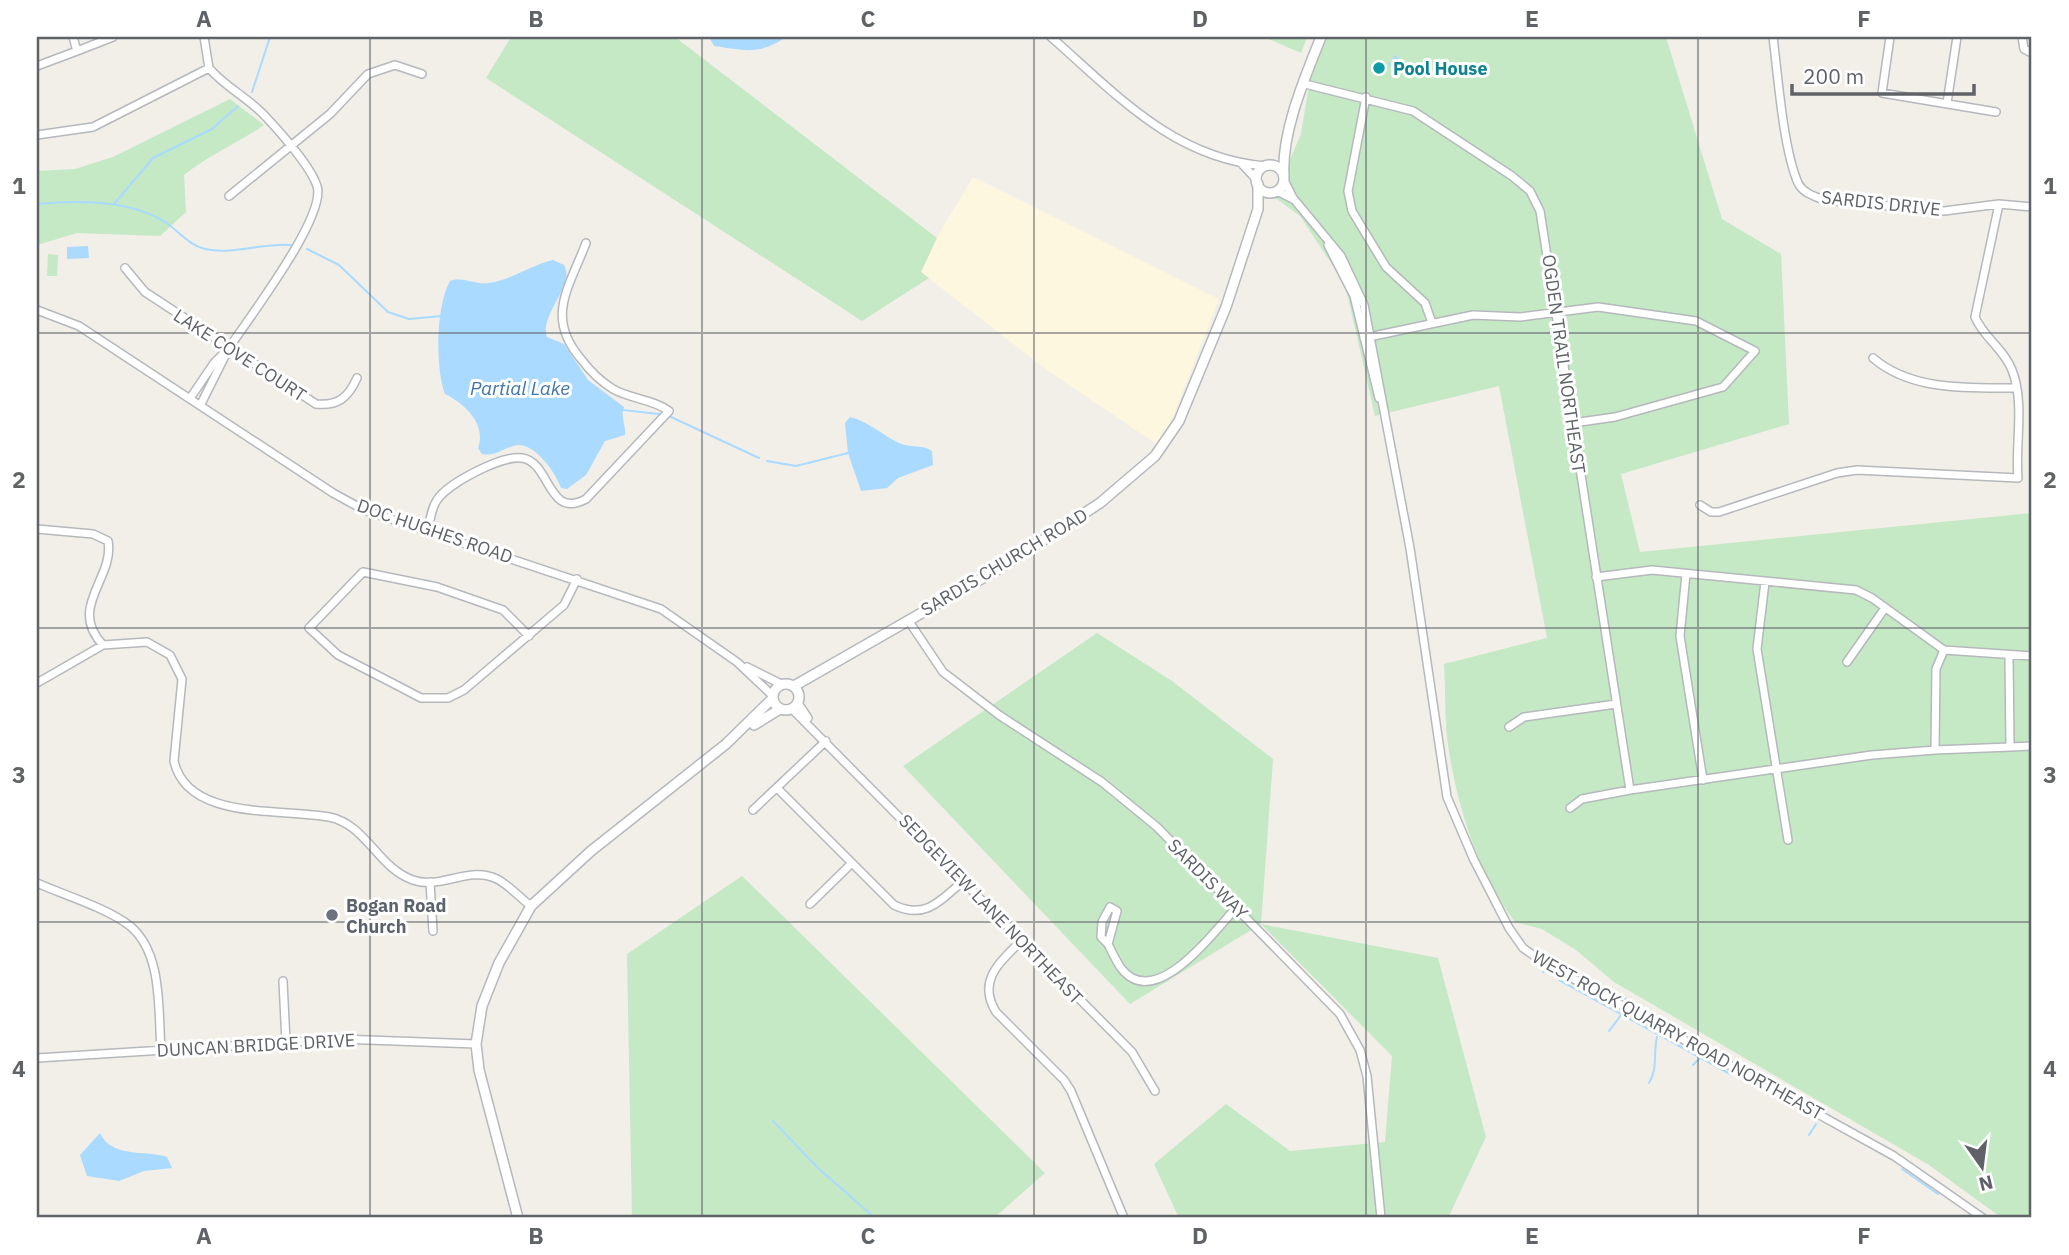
<svg xmlns="http://www.w3.org/2000/svg" width="2069" height="1255" font-family="'IBM Plex Sans',sans-serif">
<rect width="100%" height="100%" fill="#f1efe8"/>
<!-- commercial -->
<path fill="#fef7e0" d="M973,177L1219,299L1161,447L1047,370L921,272L937,237Z"/>
<!-- green -->
<path fill="#c5e8c5" d="M511,37H675L937,238L921,272L929,278L862,321L486,78Z
M1264,37H1307L1301,53Z
M1323,37H1666L1722,219L1781,254L1789,424L1621,474L1640,552L2032,513V1218H2002L1929,1165L1614,982L1576,950L1542,929L1515,922C1479,875 1458,809 1449,751C1444,723 1446,692 1444,664L1547,638L1499,386L1375,416L1345,284L1300,216L1274,197L1301,134L1314,54Z
M230,99L264,125C238,143 209,155 184,175L186,212L160,236L77,233L37,245V171L75,169L113,157Z
M48,254L58,255L57,276H47Z
M1097,633L1172,681L1273,759L1261,924L1438,958L1486,1137L1448,1218H1179L1154,1164L1226,1104L1290,1151L1385,1142L1392,1056L1261,924L1130,1004L903,766Z
M742,876L1045,1173L994,1218H632L627,954Z"/>
<!-- water -->
<path fill="#aadaff" d="M709,37H786C758,56 745,50 714,46Z
M1394,55L1412,66L1407,74L1389,65Z
M88,246L89,258L67,259V247Z
M553,260L564,265C576,285 539,314 547,337L564,344L588,380L624,407C620,417 626,425 625,435L605,441L586,475L567,489L561,488C556,473 536,445 519,445C505,446 498,457 482,454L478,448C487,424 464,403 445,394C435,368 436,306 450,281C462,276 475,285 489,283C513,279 531,265 553,260Z
M850,417C868,421 882,435 899,443C910,448 921,444 932,451L933,465L898,478L887,488L861,491L848,453L845,423Z
M100,1133C111,1158 145,1150 167,1157L172,1168L144,1171L119,1181L87,1176L80,1155Z"/>
<g fill="none" stroke-linecap="round" stroke-linejoin="round">
<!-- stream -->
<path stroke="#aadaff" stroke-width="2" d="M252,92L270,37
M37,204C77,200 129,199 165,222C178,230 188,245 205,249C233,255 262,243 291,245
M114,204L153,158L212,129L238,106
M307,249L339,265L388,312L409,319L442,316
M623,410L659,414
M671,417L759,458
M767,461L796,466L848,453
M1556,962L1648,1011
M1543,972H1544
M1559,980L1732,1075
M1609,1031L1621,1015
M1693,1065L1699,1059
M1649,1083C1658,1069 1653,1053 1657,1037
M773,1121L818,1168L875,1218
M1809,1135L1816,1124
M1902,1169L1938,1194"/>
<defs>
<path id="minor" d="M204,37L209,68
M1051,37C1116,94 1174,159 1266,166
M1773,37C1778,76 1783,148 1798,183C1803,193 1814,196 1824,200L1944,211L1999,204L2032,207
M1890,37L1882,93L1996,112
M2022,37L2024,49L2032,53
M77,51L113,37
M37,66L77,51L73,37
M1305,84L1413,111L1512,176L1530,191L1540,211L1630,790
M1366,97L1348,191L1352,211L1386,267L1425,303L1432,323
M1947,103L1957,37
M37,135L93,127L209,68C226,88 249,98 266,117C280,132 311,167 317,186C327,216 248,319 229,348L214,363L191,397
M1242,164L1257,180
M1284,180L1293,198L1341,256L1364,305L1410,548L1447,797L1474,860L1509,928L1523,948L1543,962L1894,1156L1983,1218
M1277,191L1293,199
M229,196L330,114L368,74L395,65L422,74
M1328,245L1354,296L1379,398
M125,268L145,292L316,404C338,406 348,398 357,378
M37,310L79,326L333,493L364,510L661,609L737,662L772,695
M1364,338L1473,315L1520,317L1598,307L1696,321L1755,351L1723,387L1615,417L1573,423
M1873,358C1911,391 1968,388 2016,388
M201,404L227,352
M1700,505L1711,512H1719L1837,473L1857,470L2018,478C2015,444 2025,402 2012,370C2004,349 1984,338 1975,317L1999,204
M37,529L93,534L108,541C115,578 67,607 103,645
M428,531C430,520 431,509 437,500C448,483 502,455 522,458C551,462 547,520 586,499L669,411C653,399 630,399 613,389C600,381 590,371 581,359C545,317 569,288 586,243
M1686,574L1680,636L1703,780
M1596,577L1652,570L1856,590L1872,598L1944,650L2032,656
M1765,582L1757,649L1788,840
M908,620L943,672L999,715L1102,782L1157,827L1340,1014L1360,1050L1367,1076L1381,1218
M529,636L503,610L437,587L363,572L309,628L338,655L402,688L421,698H448L464,690L564,605L577,579
M1944,650L1936,669L1935,750L2010,747
M2009,655L2010,747L2032,746
M1847,662L1885,608
M747,667L781,684
M37,683L103,645L147,642L170,655L182,679L174,761C187,821 281,808 329,817C366,824 378,868 413,880C440,890 470,865 497,879C509,885 520,898 531,906
M798,703L808,718
M792,709L1132,1052L1155,1091
M1509,727L1524,717L1616,704
M777,788L894,905C925,920 940,901 963,881
M1570,808L1582,799L1630,790L1872,755L1935,750
M753,810L826,741
M430,882L433,931
M37,883C64,895 107,908 130,926C163,953 158,1011 161,1049
M810,904L852,863
M1021,941C999,963 977,981 996,1012L1064,1080L1071,1091L1124,1218
M1108,944L1101,937L1102,922L1110,907L1117,911L1108,944C1112,952 1116,961 1121,968C1155,1013 1214,931 1236,908
M283,981L286,1042
M37,1058L341,1039L476,1044"/>
<path id="tertiary" d="M1256 179a14 14 0 1 1 28 0a14 14 0 1 1-28 0Z
M1284,176C1281,133 1305,77 1321,37
M773 697a13 13 0 1 1 26 0a13 13 0 1 1-26 0Z
M794,686L1002,567L1100,503L1155,456L1179,421L1226,307L1258,209V184
M754,725L780,709
M518,1218L479,1070L476,1044L482,1006L499,963L531,906L591,851L726,744L772,699"/>
</defs>
<!-- minor casing -->
<use href="#minor" stroke="#b5b8bc" stroke-width="10"/>
<!-- tertiary casing -->
<use href="#tertiary" stroke="#b5b8bc" stroke-width="12"/>
<!-- minor -->
<use href="#minor" stroke="#fff" stroke-width="7"/>
<!-- tertiary -->
<use href="#tertiary" stroke="#fff" stroke-width="9"/>
</g>
<!-- grid -->
<path fill="none" stroke="#5f6368" stroke-width="2" stroke-opacity="0.55" d="M370,37V1218M702,37V1218M1034,37V1218M1366,37V1218M1698,37V1218M37,333H2032M37,628H2032M37,922H2032"/>
<!-- markers -->
<circle fill="#0f9aa8" stroke="#fff" stroke-width="2.5" cx="1379" cy="68" r="7"/>
<circle fill="#6b7280" stroke="#fff" stroke-width="2.5" cx="332" cy="915" r="7"/>
<g text-anchor="middle" dominant-baseline="central" stroke-width="6" stroke-linejoin="round" paint-order="stroke">
<!-- culture labels -->
<g font-size="18" font-weight="bold" fill="#0d838f" stroke="#fff" text-anchor="start">
<text x="1393" y="68">Pool House</text>
</g>
<!-- street labels -->
<g font-size="18" fill="#5f6368" stroke="#fff">
<text transform="translate(1881 203) rotate(6)">SARDIS DRIVE</text>
<text transform="translate(240 355) rotate(33)">LAKE COVE COURT</text>
<text transform="translate(1564 364) rotate(82)">OGDEN TRAIL NORTHEAST</text>
<text transform="translate(435 531) rotate(19)">DOC HUGHES ROAD</text>
<text transform="translate(1004 562) rotate(-31)">SARDIS CHURCH ROAD</text>
<text transform="translate(1208 879) rotate(45)">SARDIS WAY</text>
<text transform="translate(991 909) rotate(46)">SEDGEVIEW LANE NORTHEAST</text>
<text transform="translate(1678 1035) rotate(29)">WEST ROCK QUARRY ROAD NORTHEAST</text>
<text transform="translate(256 1045) rotate(-3)">DUNCAN BRIDGE DRIVE</text>
</g>
<!-- worship labels -->
<g font-size="18" font-weight="bold" fill="#5b616d" stroke="#fff" text-anchor="start">
<text x="346" y="905">Bogan Road<tspan x="346" dy="21">Church</tspan></text>
</g>
<!-- water labels -->
<g font-size="19" font-style="italic" fill="#4174aa" stroke="#fff">
<text x="520" y="388">Partial Lake</text>
</g>
</g>
<!-- border -->
<rect width="2069" height="1255" fill="none" stroke="#ffffff" stroke-width="77"/>
<!-- north arrow -->
<g transform="translate(1982 1167) rotate(166)" stroke="#ffffff" stroke-width="5" paint-order="stroke">
<path d="M0-5L12 26L0 18L-12 26Z" fill="#5f6368"/>
<text y="-10" font-size="19" font-weight="bold" text-anchor="middle" fill="#5f6368">N</text>
</g>
<!-- scale -->
<path d="M1792 84v10h182v-10" fill="none" stroke="#5f6368" stroke-width="3.5"/>
<text x="1803" y="84" font-size="21" fill="#5f6368" stroke="#ffffff" stroke-width="5" paint-order="stroke">200 m</text>
<rect x="38" y="38" width="1992" height="1178" fill="none" stroke="#5f6368" stroke-width="2.5"/>
<g font-size="23" text-anchor="middle" font-weight="bold" fill="#5f6368">
<text x="204" y="27">A</text>
<text x="536" y="27">B</text>
<text x="868" y="27">C</text>
<text x="1200" y="27">D</text>
<text x="1532" y="27">E</text>
<text x="1864" y="27">F</text>
<text x="19" y="194">1</text>
<text x="2050" y="194">1</text>
<text x="19" y="488">2</text>
<text x="2050" y="488">2</text>
<text x="19" y="783">3</text>
<text x="2050" y="783">3</text>
<text x="19" y="1077">4</text>
<text x="2050" y="1077">4</text>
<text x="204" y="1244">A</text>
<text x="536" y="1244">B</text>
<text x="868" y="1244">C</text>
<text x="1200" y="1244">D</text>
<text x="1532" y="1244">E</text>
<text x="1864" y="1244">F</text>
</g>
</svg>
